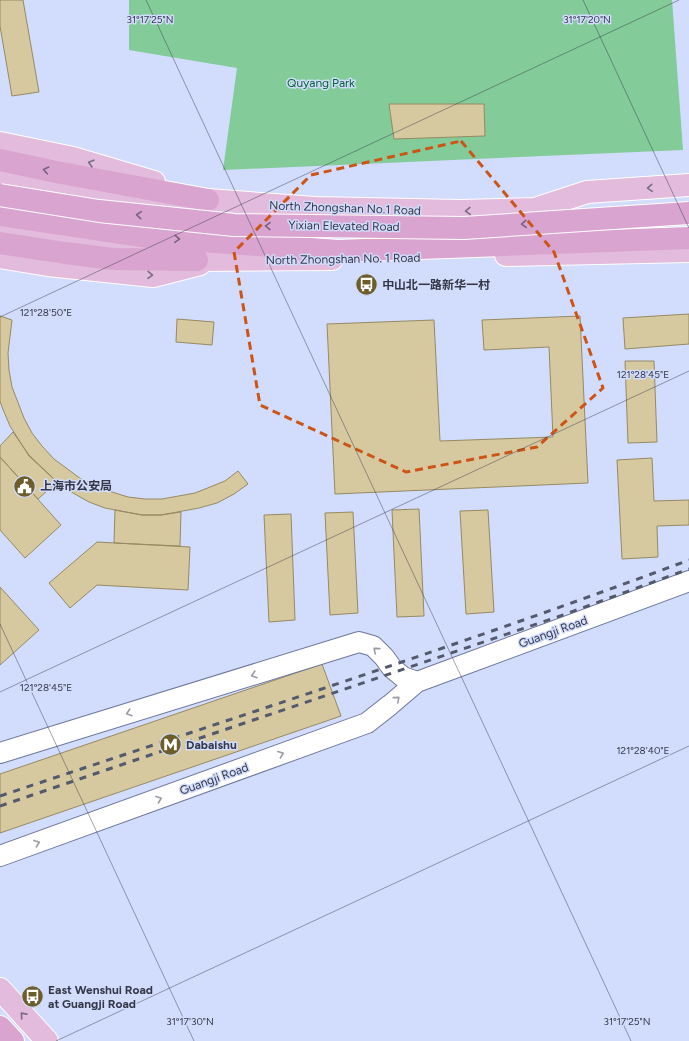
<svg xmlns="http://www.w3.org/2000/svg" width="689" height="1041" font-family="Figtree,'Noto Sans SC',sans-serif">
<rect width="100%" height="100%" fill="#d2dcfc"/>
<!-- green -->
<path fill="#83cb98" d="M129,0H672L683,150L223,170L237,68L129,50Z"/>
<!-- building -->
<path fill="#d6c9a0" stroke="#968a62" d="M0,0H23L39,92L12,96L0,26Z
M389,104H484L485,136L394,139Z
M689,314V344L625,349L623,318Z
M0,316L12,320L8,353L9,370L12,387L24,418L32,433L42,446L54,459L81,479L112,492L128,497L145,499H162L195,493L225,481L238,471L248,484L234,494L217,503L199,508L161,515H142L105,508L89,502L73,493L57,482L29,456L10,426L2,407L0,401Z
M580,316L588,483L335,494L327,324L434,320L440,441L553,437L549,347L484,350L482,320Z
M177,319L214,322L212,345L176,342Z
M625,361H654L657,442L628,443Z
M13,432L29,455L57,482L38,499L0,457V446Z
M0,457L61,525L25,558L0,530Z
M652,458L654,501L689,500V525L657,526L658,557L622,559L617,460Z
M419,509L424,616L397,617L392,510Z
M115,510L142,515H161L181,512L180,546L114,543Z
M488,510L494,612L466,614L460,511Z
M353,512L358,613L330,615L325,513Z
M291,514L295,620L269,622L264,515Z
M97,542L190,547L188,590L97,585L70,608L49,583Z
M0,587L39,630L0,665Z
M322,664L341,716L0,833V774Z"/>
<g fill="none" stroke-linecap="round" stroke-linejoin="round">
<defs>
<path id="minor" d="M0,753L359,642L373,646L384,657L392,668L403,677L417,682
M0,856L367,723L390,705L417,682L689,581"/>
<path id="primary" d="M0,143L73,158L154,182
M0,180L31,188L117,200H208L315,208L461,211L535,209L587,192L689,185
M0,226L197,260L332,259
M506,255L689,251
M0,257L48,265L153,276L200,264
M0,989L47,1041"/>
<path id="trunk" d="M0,160L56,172L208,200
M0,215L148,237L338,251L689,238
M0,243L65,253L113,259L197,260
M0,1027L13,1041"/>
</defs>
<!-- minor casing -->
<use href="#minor" stroke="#6d779b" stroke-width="22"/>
<!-- primary casing -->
<use href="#primary" stroke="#fff" stroke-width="24"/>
<!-- trunk casing -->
<use href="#trunk" stroke="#fff" stroke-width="24"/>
<!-- minor -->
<use href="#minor" stroke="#fff" stroke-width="20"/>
<!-- primary -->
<use href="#primary" stroke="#e3bbdc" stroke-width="22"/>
<!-- trunk -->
<use href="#trunk" stroke="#daa4d0" stroke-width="22"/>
<!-- rail -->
<path stroke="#545a6d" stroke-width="3" stroke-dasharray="7 7" stroke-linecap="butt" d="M0,796C230,719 462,645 689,560
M0,806L563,615L689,569"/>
<defs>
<path id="trunk-bridge" d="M0,195L99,211L234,225L464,228L689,213"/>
</defs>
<!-- trunk-bridge casing -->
<use href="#trunk-bridge" stroke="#fff" stroke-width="24" stroke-linecap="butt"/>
<!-- trunk-bridge -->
<use href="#trunk-bridge" stroke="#daa4d0" stroke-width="22"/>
</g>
<!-- one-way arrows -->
<defs><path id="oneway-chevron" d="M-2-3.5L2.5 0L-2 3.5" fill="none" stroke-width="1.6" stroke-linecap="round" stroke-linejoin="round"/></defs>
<g stroke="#7a6c83">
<use href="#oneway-chevron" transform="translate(91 163) rotate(-164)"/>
<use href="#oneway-chevron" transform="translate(650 188) rotate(176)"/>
<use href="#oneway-chevron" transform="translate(468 211) rotate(178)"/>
<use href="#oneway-chevron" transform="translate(150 275) rotate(1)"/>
<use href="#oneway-chevron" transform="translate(23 1015) rotate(-132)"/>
</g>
<g stroke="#76637e">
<use href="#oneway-chevron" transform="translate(46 170) rotate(-168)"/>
<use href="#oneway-chevron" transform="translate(139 215) rotate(-175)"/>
<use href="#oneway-chevron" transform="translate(524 224) rotate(176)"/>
<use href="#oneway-chevron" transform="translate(268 226) rotate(-179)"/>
<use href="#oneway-chevron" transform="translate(177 239) rotate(4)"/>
</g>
<g stroke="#9a9ca4">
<use href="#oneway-chevron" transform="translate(376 650) rotate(-139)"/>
<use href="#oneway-chevron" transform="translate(254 675) rotate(163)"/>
<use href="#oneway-chevron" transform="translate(397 699) rotate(-41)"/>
<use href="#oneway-chevron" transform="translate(129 713) rotate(163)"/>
<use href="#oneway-chevron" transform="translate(281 754) rotate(-20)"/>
<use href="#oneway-chevron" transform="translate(159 799) rotate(-20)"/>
<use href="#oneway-chevron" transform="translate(37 843) rotate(-20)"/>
</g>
<!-- marked area -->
<path fill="none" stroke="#cd5415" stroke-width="3" stroke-dasharray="8 5" stroke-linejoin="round" d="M461,141L554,252L603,388L537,447L406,472L260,405L234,252L311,175Z"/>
<!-- ticks -->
<path fill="none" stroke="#343848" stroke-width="1" stroke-opacity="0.45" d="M146,0L631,1041M583,0L689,228M0,317L679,0M0,624L194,1041M0,692L689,371M56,1041L689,746"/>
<!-- icons -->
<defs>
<symbol id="bus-disc" viewBox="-11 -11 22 22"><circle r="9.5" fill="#6c5d2a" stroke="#d2dcfc"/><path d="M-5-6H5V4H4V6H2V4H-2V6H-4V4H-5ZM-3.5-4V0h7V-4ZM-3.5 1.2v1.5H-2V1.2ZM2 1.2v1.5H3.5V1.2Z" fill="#fff"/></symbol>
<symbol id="civic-disc" viewBox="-11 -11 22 22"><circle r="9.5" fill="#6c5d2a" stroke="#d2dcfc"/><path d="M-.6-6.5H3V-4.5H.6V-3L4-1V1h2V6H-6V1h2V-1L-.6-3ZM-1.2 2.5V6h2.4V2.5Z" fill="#fff"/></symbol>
<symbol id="metro-disc" viewBox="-11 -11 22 22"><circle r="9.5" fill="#6c5d2a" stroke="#d2dcfc"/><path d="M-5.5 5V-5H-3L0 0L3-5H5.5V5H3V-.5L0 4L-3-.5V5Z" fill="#fff"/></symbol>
</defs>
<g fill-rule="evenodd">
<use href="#bus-disc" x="354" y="272" width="25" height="25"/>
<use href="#civic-disc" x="12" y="474" width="25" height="25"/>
<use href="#metro-disc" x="158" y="732" width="25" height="25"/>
<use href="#bus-disc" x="20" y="984" width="25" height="25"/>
</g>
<g text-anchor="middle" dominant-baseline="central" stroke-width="3" stroke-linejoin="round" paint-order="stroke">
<!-- park labels -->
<g font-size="12" fill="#046332" stroke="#d2dcfc">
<text x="321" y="83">Quyang Park</text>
</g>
<!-- street labels -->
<g font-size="12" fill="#343848" stroke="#d2dcfc">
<text transform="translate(345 208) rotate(2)">North Zhongshan No.1 Road</text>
<text transform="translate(344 226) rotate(1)">Yixian Elevated Road</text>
<text transform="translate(343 259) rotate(-1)">North Zhongshan No. 1 Road</text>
<text transform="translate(553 632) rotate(-20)">Guangji Road</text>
<text transform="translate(214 779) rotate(-20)">Guangji Road</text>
</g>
<!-- poi labels -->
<g font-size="12" font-weight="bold" fill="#343848" stroke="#d2dcfc" text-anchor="start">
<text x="382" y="285">中山北一路新华一村</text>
<text x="40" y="486">上海市公安局</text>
<text x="186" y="745">Dabaishu</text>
<text x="48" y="990">East Wenshui Road<tspan x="48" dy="14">at Guangji Road</tspan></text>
</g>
</g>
<g font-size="10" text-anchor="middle" fill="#343848" stroke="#d2dcfc" stroke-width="3" stroke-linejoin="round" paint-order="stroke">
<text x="150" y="23">31°17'25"N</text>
<text x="587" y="23">31°17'20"N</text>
<text x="46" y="316">121°28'50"E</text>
<text x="643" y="378">121°28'45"E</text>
<text x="46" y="691">121°28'45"E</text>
<text x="643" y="754">121°28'40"E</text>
<text x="190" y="1025">31°17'30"N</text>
<text x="627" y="1025">31°17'25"N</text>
</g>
</svg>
